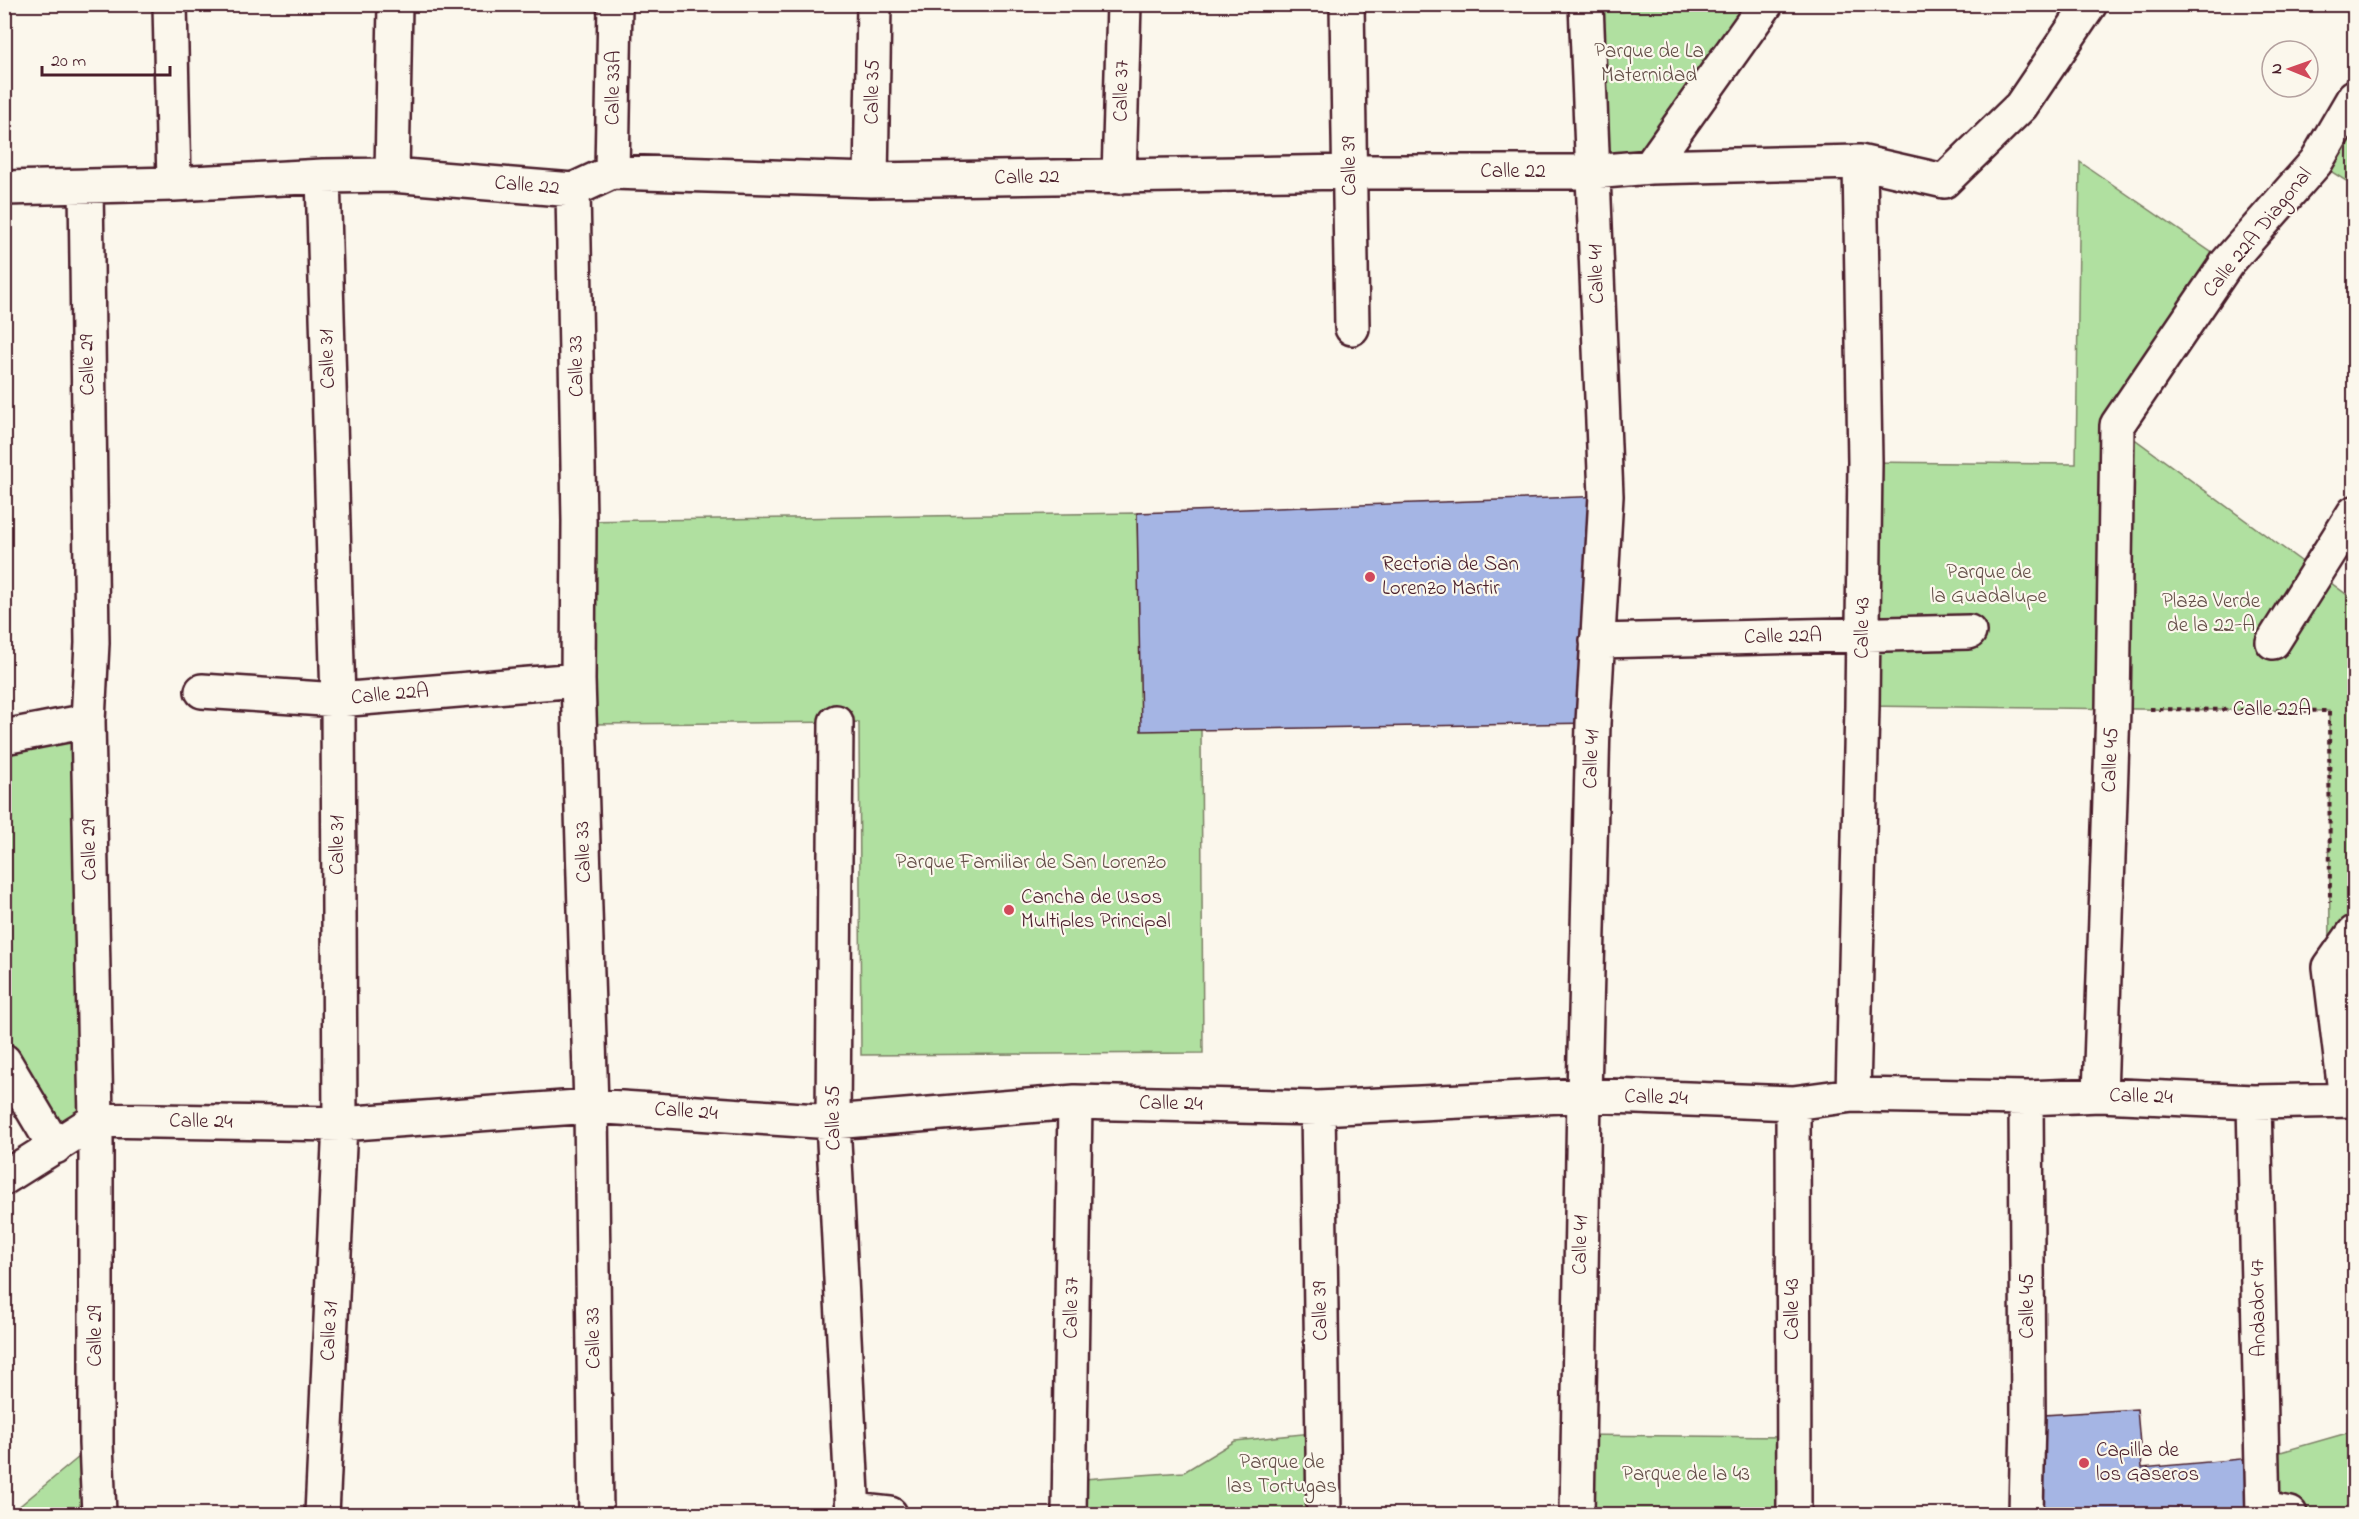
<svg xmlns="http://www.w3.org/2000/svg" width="2359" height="1519" font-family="'Indie Flower',sans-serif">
<rect width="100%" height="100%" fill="#fbf7ec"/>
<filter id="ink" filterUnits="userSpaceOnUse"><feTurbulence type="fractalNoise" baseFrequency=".0167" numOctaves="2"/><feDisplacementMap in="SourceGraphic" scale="12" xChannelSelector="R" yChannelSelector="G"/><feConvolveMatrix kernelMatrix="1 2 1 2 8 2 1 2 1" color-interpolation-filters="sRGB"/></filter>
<g filter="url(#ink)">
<!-- green -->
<path fill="#b0e0a0" stroke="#7d8066" stroke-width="1.5" d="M1586,5H1766L1650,167L1593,172Z
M2354,97V186L2316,162Z
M2080,162L2227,263L2117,426L2354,600V933L2330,967L2329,711L1862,706L1865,462L2076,464Z
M1137,513L1142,691L1201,729L1203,1053L861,1055L859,722L581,724L579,521Z
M88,721L96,1120L55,1147L5,1061L4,737Z
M2354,1431V1514H2263V1457Z
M1322,1432L1324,1514H1069V1480L1184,1472L1235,1441Z
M1577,1435L1793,1437L1794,1514H1577Z
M96,1443L99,1514H10Z"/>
<!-- building -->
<path fill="#a5b5e4" stroke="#4a1f2b" stroke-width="1.5" d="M1606,496L1593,723L1141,731L1137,513Z
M2137,1409L2142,1468L2263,1457V1514H2138V1512L2026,1510L2028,1416Z"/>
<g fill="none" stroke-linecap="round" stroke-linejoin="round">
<defs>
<path id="minor" d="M170,4L174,184
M1347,4L1352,328
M1650,167L1766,4
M612,172L615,4
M392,175L395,4
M1119,177L1124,4
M871,180L874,4
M86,186L92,643L88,721L96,1120V1443L99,1514
M4,188L174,184L323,176L392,175L573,190L612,172L871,180L1350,172H1593L1650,167L1860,162L1944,181L2021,106L2090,4
M573,190L579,521L578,680L591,1106L596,1514
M1597,641L1969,632
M2273,642L2354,513
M202,691L338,700L578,680
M836,722L833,1122L853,1514
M4,737L88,721
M4,1061L55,1147
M1853,1095L1862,706L1865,462L1860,162
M2100,1095L2113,709L2117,425L2227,263L2316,162L2354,97
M2346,1100L2330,967L2354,933
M2254,1102L2263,1514
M1793,1103L1794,1514
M1318,1108L1324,1514
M4,1178L96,1120L340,1124L591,1106L833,1122L1075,1102L1318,1108L1584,1095L1793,1103L1853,1095L2026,1098L2100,1095L2254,1102L2354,1100
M2264,1509L2290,1514
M853,1510L890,1514
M322,1514L340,1124L338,700L323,176
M1069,1514L1075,1102
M1577,1514L1584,1095L1593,723L1606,496L1586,4
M2026,1514L2028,1416L2026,1098"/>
</defs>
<!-- minor casing -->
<use href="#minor" stroke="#4a1f2b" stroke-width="38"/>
<!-- path -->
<path stroke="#4a1f2b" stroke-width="4" stroke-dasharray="4.5 4.5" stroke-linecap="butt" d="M2150,709L2329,711L2330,902"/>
<!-- minor -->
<use href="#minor" stroke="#fbf7ec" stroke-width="33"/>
</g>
</g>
<!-- markers -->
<g fill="#d1495b" stroke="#fbf7ec" stroke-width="2">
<circle cx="1370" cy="577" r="6"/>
<circle cx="1009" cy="910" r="6"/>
<circle cx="2084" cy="1463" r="6"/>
</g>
<g text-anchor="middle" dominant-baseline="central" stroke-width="4.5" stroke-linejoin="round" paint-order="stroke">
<!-- park labels -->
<g font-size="21" fill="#644f48" stroke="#fbf7ec">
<text x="1649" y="52">Parque de La<tspan x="1649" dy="24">Maternidad</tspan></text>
<text x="1989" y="573">Parque de<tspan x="1989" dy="24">la Guadalupe</tspan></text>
<text x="2211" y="602">Plaza Verde<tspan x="2211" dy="24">de la 22-A</tspan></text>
<text x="1031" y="863">Parque Familiar de San Lorenzo</text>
<text x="1282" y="1463">Parque de<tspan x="1282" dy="24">las Tortugas</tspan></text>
<text x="1686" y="1475">Parque de la 43</text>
</g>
<!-- street labels -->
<g font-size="21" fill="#4a1f2b" stroke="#fbf7ec">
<text transform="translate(614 88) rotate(-89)">Calle 33A</text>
<text transform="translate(1122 91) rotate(-89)">Calle 37</text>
<text transform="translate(873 92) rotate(-89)">Calle 35</text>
<text transform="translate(1350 166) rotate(-91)">Calle 39</text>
<text x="1513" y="172">Calle 22</text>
<text transform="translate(1027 178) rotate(-1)">Calle 22</text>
<text transform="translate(527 186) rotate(5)">Calle 22</text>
<text transform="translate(2258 233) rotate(-51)">Calle 22A Diagonal</text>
<text transform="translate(1597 274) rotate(-92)">Calle 41</text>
<text transform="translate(328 359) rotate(-92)">Calle 31</text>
<text transform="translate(88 365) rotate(-91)">Calle 29</text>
<text transform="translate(577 366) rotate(-91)">Calle 33</text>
<text transform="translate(1863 628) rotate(-89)">Calle 43</text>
<text transform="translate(1783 637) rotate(-1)">Calle 22A</text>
<text transform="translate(390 695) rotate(-5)">Calle 22A</text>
<text x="2272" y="710">Calle 22A</text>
<text transform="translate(1592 759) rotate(-88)">Calle 41</text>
<text transform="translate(2111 760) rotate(-88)">Calle 45</text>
<text transform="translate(338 845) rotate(-90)">Calle 31</text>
<text transform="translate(90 850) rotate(-91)">Calle 29</text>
<text transform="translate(584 852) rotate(-92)">Calle 33</text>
<text transform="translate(2141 1097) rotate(2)">Calle 24</text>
<text transform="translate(1656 1098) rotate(2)">Calle 24</text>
<text transform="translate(1171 1104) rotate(1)">Calle 24</text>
<text transform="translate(686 1112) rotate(4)">Calle 24</text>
<text transform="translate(834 1118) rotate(-91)">Calle 35</text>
<text transform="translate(201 1122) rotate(1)">Calle 24</text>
<text transform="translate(1581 1245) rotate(-89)">Calle 41</text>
<text transform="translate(2028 1306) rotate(-90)">Calle 45</text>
<text transform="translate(1072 1308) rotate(-89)">Calle 37</text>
<text transform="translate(2259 1308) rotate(-91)">Andador 47</text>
<text transform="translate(1793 1309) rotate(-90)">Calle 43</text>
<text transform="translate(1321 1311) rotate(-91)">Calle 39</text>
<text transform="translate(330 1331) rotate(-87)">Calle 31</text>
<text transform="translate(96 1336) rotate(-90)">Calle 29</text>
<text transform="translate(594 1338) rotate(-91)">Calle 33</text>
</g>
<!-- poi labels -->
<g font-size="21" fill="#4a1f2b" stroke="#fbf7ec" text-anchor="start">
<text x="1382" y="565">Rectoria de San<tspan x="1382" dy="24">Lorenzo Martir</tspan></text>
<text x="1021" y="898">Cancha de Usos<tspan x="1021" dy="24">Multiples Principal</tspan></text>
<text x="2096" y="1451">Capilla de<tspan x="2096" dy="24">los Gaseros</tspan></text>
</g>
</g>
<!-- margin -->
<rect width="2359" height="1519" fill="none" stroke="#fbf7ec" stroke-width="24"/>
<rect x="12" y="12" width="2335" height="1495" fill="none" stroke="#4a1f2b" stroke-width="2" filter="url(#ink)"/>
<!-- north arrow -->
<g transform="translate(2290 69) rotate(271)"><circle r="28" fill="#fbf7ec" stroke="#b4a19f" stroke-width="1.5"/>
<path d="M0-4.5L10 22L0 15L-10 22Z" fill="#d1495b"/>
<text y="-9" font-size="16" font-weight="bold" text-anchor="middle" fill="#4a1f2b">N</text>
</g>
<!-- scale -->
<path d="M42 66v9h128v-9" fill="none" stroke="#4a1f2b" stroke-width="3"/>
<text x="51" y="66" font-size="18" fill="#4a1f2b" stroke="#fbf7ec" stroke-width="4.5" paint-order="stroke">20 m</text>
</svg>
